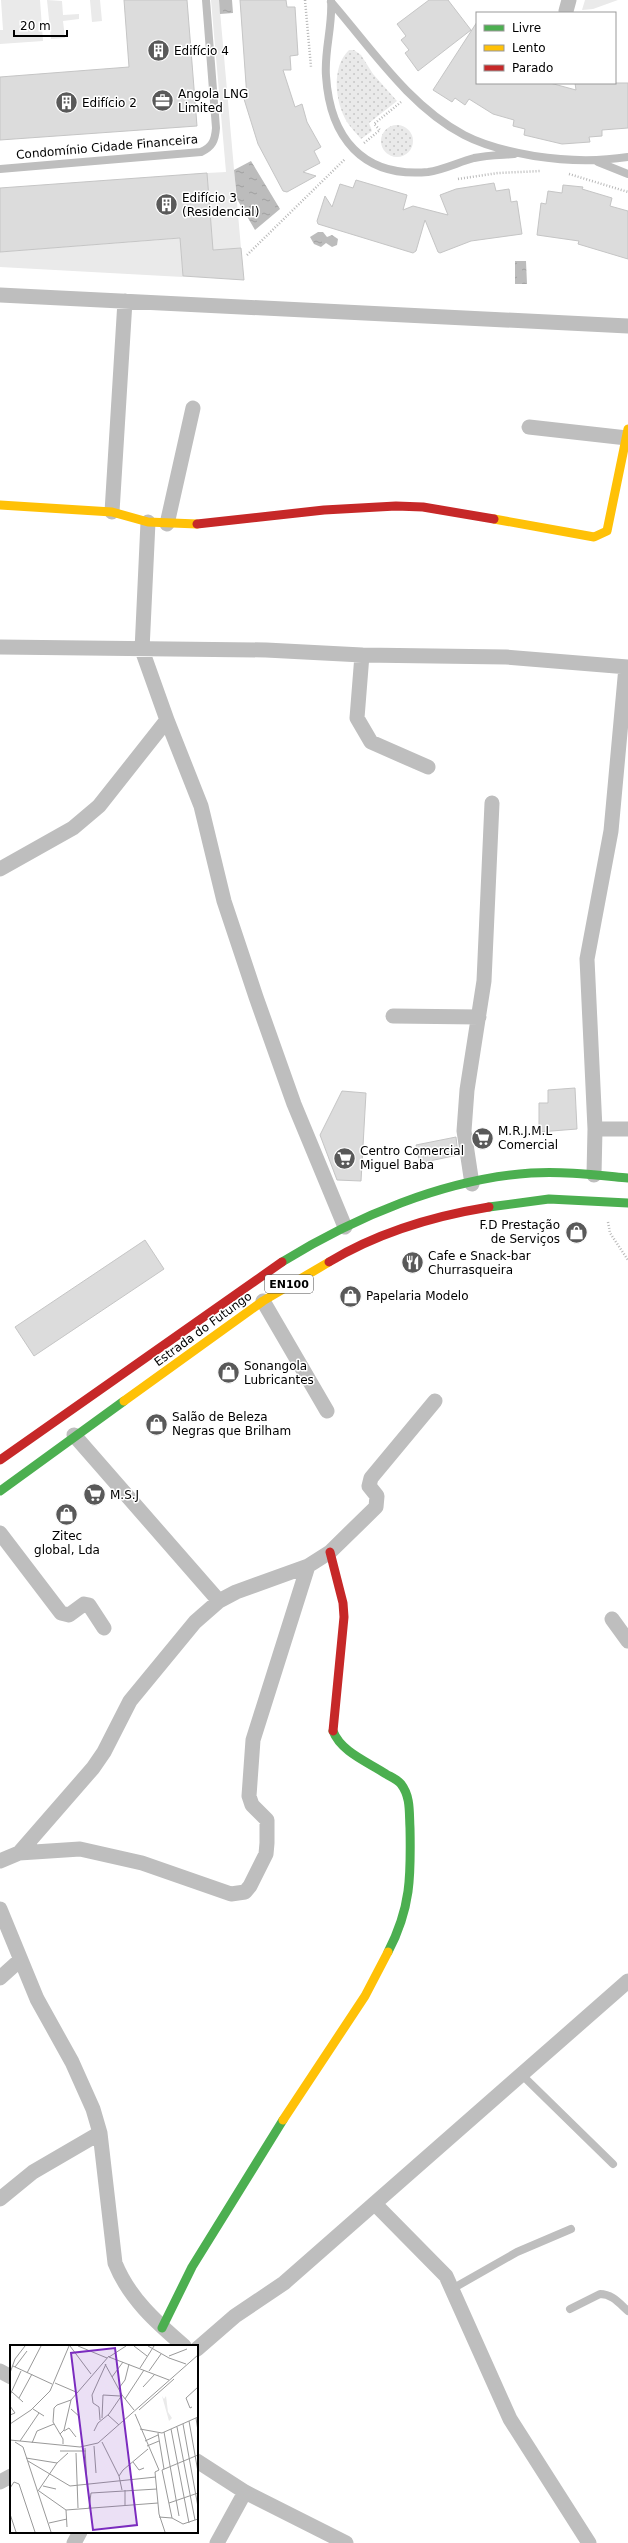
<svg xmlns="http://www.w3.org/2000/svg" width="628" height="2543" font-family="'DejaVu Sans',sans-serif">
<defs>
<pattern id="garden-dots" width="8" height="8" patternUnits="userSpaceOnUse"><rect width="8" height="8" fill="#eaeaea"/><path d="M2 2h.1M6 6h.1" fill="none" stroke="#c7c7c7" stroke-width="1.8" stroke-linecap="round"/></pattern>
<pattern id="water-ripples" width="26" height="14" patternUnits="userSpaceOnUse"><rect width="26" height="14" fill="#bcbcbc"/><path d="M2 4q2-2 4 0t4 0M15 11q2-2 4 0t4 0" fill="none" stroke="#a0a0a0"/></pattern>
</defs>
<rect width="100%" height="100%" fill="#fff"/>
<!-- grass -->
<path fill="#eaeaea" d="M1,0H40L43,41L0,44V30H3Z
M47,0L62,1L63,15L79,14V19L63,21L65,38L51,39Z
M90,0H100L102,21L92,22Z
M211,0H219L241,248L181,252L183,277L0,267V252L212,236L207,173L226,172Z
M585,0H618L593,9L582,10Z"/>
<!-- garden -->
<path fill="url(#garden-dots)" d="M349,50H354L361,55L373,74L397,101L369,123L372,131L361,139C357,134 351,128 347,122C335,102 331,67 349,50Z
M381 141a16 16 0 1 1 32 0a16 16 0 1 1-32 0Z"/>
<!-- water -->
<path fill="url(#water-ripples)" d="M219,0H232L233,13L220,14Z
M251,161L280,209L255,230L237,199L234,170Z
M318,232H323L327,237L332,235L338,239L337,245L332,247L326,243L321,247L314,244L310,237Z
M515,261H526L527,284H515Z"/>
<!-- building -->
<path fill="#dcdcdc" stroke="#c5c5c5" d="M124,0H187L197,126L0,140V77L129,67Z
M240,0H286L287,7H295L298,55L290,56L291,70H283L295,107L302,104L307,122L321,147L314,151L320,163L303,172L316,176L287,192L283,191L258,144L244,99L247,98Z
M429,0H448L471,30L418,71L405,53L409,50L401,40L406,36L397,24Z
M477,22V83H550L576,90L575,83H628V128L602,130V136L589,137L590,142L562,144L524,135L525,129L513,126L514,120L493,114L469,99L465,105L455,98L452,102L433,90Z
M207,173L213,250L241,248L244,280L183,276L180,238L0,252V188Z
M356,180L407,195L403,210L413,206L448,215L440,195L456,189L494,183L496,191L509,189L511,202L517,201L522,234L471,241L440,253L438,252L425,220L416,251L413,253L318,224L317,221L325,196L332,207L340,184L353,188Z
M563,185L583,187L582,189L612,198L610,206L628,211V259L578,244L579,241L537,235L541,203L546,204L548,191L562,193Z
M575,1088L577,1129L539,1132V1103H548V1090Z
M342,1091L366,1093L361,1181L337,1180L320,1135Z
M456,1137L458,1155L420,1163L416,1145Z
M145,1240L164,1269L34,1356L15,1327Z"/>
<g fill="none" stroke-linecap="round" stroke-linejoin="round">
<!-- path -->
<path stroke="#b8b8b8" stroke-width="2.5" stroke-dasharray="1 2" stroke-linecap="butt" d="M305,0L311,67
M364,143L380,130L374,124L401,102
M569,174L628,192
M458,179L498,173L541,171
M247,255L345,159
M608,1222L610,1233L628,1260"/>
<!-- lane -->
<path stroke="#bebebe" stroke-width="8" d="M331,0C333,25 324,51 326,76C330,137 362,178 428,172C443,170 459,162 474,158C487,155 501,155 514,154
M331,2C371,48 409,106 464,135C485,146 511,152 534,156C566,161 596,162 628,157
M598,162L628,174
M0,169L201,152C212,147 215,141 216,128L206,0
M522,2075L613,2164
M452,2289L517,2252L571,2229
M570,2309L600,2294C612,2294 619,2303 628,2311"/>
<!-- street -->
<path stroke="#bebebe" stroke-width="15" d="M566,11L569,0
M0,295L628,326
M529,427L627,438
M112,512L125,301
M167,524L193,408
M0,647L266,650L362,655L506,657L628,667
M362,655L357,718L371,742L428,767
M167,720L201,806L224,901L256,997L294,1104L345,1227
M0,869L73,828L99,806L167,720L142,650L148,522
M393,1016L479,1017
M595,1129H628
M594,1175L595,1129L587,959L611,831L626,667
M472,1184L464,1131L467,1090L484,981L492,803
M263,1301L327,1411
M74,1435L219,1601
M0,1533L61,1613L69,1615L84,1604L89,1605L104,1628
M612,1619L628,1641
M19,1853L80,1849L142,1863L231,1894L245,1892L250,1886L266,1854L267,1843V1820L252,1805L249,1796L253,1740L308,1566
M0,1861L19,1853L93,1768L104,1752L130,1701L195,1622L219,1601L236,1592L308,1566L330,1552L376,1507L377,1496L369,1486L371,1478L435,1401
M0,1909L37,1999L72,2062L93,2109L100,2133L115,2263C129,2298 156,2322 184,2346
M0,1978L20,1960
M0,2199L33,2172L100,2133
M375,2204L446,2276L510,2419L589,2543
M197,2349L235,2316L284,2283L628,1981
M0,2371L11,2377
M197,2461L245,2492L346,2543
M0,2482L11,2476
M74,2543L80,2532
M217,2543L245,2492"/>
<!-- fast -->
<path stroke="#4caf50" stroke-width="9" d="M489,1207L549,1199L628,1203
M282,1262C355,1217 444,1179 531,1173C564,1171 596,1175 628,1178
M0,1491L124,1401
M333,1731C341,1752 368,1762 386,1774C391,1777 398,1780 401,1784C411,1797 409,1813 410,1828C411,1876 411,1908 388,1952
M162,2328L192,2267L283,2120"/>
<!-- slow -->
<path stroke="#ffc107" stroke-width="9" d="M0,505L112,512L148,522L197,524
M494,519L594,537L607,531L628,429
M124,1401L263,1301L329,1262
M283,2120L365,1996L388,1952"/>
<!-- jam -->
<path stroke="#c62828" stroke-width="9" d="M197,524L324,510L396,506L423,507L494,519
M329,1262C377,1233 434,1216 489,1207
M0,1460L282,1262
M330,1552L343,1603L344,1617L333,1731"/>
</g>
<!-- icons -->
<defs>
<symbol id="building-disc" viewBox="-11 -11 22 22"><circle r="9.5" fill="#595959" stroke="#fff"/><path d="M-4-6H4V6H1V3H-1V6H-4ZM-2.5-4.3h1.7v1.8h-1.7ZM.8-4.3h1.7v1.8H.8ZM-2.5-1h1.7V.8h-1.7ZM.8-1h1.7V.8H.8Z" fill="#fff"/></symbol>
<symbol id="office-disc" viewBox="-11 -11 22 22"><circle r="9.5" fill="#595959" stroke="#fff"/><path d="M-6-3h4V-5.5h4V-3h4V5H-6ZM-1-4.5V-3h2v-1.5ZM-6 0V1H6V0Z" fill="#fff"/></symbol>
<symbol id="supermarket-disc" viewBox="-11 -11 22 22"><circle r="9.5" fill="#595959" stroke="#fff"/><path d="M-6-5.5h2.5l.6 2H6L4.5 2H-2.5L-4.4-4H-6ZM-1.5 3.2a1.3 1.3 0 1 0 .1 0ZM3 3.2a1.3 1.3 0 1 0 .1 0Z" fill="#fff"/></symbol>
<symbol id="shop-disc" viewBox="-11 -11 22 22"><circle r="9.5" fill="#595959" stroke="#fff"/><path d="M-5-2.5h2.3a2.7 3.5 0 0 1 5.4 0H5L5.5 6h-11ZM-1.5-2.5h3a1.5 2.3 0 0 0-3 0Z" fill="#fff"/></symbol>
<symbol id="restaurant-disc" viewBox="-11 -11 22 22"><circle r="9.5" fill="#595959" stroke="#fff"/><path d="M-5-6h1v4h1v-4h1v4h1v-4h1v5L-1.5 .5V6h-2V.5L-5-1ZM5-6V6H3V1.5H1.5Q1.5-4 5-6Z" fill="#fff"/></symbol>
</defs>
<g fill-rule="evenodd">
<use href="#building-disc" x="146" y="38" width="25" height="25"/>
<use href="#office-disc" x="150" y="88" width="25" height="25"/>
<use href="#building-disc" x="54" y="90" width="25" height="25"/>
<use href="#building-disc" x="154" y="192" width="25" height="25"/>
<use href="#supermarket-disc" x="470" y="1126" width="25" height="25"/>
<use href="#supermarket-disc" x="332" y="1146" width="25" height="25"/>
<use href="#shop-disc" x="564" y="1220" width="25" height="25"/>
<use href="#restaurant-disc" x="400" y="1250" width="25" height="25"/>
<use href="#shop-disc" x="338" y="1284" width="25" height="25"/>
<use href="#shop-disc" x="216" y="1360" width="25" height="25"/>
<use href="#shop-disc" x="144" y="1412" width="25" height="25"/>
<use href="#supermarket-disc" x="82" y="1482" width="25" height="25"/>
<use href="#shop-disc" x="54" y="1502" width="25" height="25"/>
</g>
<g text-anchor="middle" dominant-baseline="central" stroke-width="3" stroke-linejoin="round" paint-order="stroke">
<!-- shield labels -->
<rect fill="#fff" stroke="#4c4c4c" stroke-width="1" x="265" y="1275" width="48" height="18" rx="3"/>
<g font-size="11" font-weight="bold" fill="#000">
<text x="289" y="1284">EN100</text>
</g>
<!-- poi labels -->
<g font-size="12" fill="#000" stroke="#fff" text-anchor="start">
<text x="174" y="51">Edifício 4</text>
<text x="178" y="94">Angola LNG<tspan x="178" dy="14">Limited</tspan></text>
<text x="82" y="103">Edifício 2</text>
<text x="182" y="198">Edifício 3<tspan x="182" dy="14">(Residencial)</tspan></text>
<text x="498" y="1131">M.R.J.M.L<tspan x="498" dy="14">Comercial</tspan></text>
<text x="360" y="1151">Centro Comercial<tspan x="360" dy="14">Miguel Baba</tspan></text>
<text x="560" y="1225" text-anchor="end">F.D Prestação<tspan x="560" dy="14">de Serviços</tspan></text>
<text x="428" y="1256">Cafe e Snack-bar<tspan x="428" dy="14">Churrasqueira</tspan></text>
<text x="366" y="1296">Papelaria Modelo</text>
<text x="244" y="1366">Sonangola<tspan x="244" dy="14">Lubricantes</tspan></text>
<text x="172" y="1417">Salão de Beleza<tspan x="172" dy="14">Negras que Brilham</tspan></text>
<text x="110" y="1495">M.S.J</text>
<text x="67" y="1536" text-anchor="middle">Zitec<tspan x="67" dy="14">global, Lda</tspan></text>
</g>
<!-- street labels -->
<g font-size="12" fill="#000" stroke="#fff">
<text transform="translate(107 147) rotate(-5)">Condomínio Cidade Financeira</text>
<text transform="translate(203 1329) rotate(-36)">Estrada do Futungo</text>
</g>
</g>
<!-- overview -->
<g transform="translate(10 2345)">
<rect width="188" height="188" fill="#fff"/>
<path d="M152,51L154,54L156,51L158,67L162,73L159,76Z" fill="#eaeaea"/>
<path fill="none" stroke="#999" stroke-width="1" d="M60,1L81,29M68,1L97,13M124,1L137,11M138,1L159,13L176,19M159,11L177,4M99,12L159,35M99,12L116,1M95,19L112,50L124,65M3,21L42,39M5,22L17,6M130,23L144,1M139,26L151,9M0,28L5,14L15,1M17,28L31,1M102,32L113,17M45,38L66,47M133,42L145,29M109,43L115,35L119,19M2,47L13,57M0,50L11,26M9,53L22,29M115,54L134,25M0,61L5,68L0,70M182,62L180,63L176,53L188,42M23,64L34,71M61,64L70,72M129,65L164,34M125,69L149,125M98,70L109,80M92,73L93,50L110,51M186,73L188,86M90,75L89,62L83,58L82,50L96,19M179,76L188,127M0,79L21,65L40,46L59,1M173,79L188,162M167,82L185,175M130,84L152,88L188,72M161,84L179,178M54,86L59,83L66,92M84,86L88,78L99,69L112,50M154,87L169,171M148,88L154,124M50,89L54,85L61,55L99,11M0,95L70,102L88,98L188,10M10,96L29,68M135,96L148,90M5,97L13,102L41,187M92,97L109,131M22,98L27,86L44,79M53,99V94L43,77L44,63L47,60L61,55M84,101L86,128M137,101L149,96M75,103L77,139M50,106H76M66,108L68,163M16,113L47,118M18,116L60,141L146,132M123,117L129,125L134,123M149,125L145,127L149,169L155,187M152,125L162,173L173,179L188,174M152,125L188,110M33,141L46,144M0,143L4,137L9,139L25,187M112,145L109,131L113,125L138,104M115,145V160M28,146L47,118L58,108M29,146L56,165L148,158M159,158L188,148M79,163L81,148L147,144M56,165L57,182M0,169L6,187M149,172L162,173M39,178L57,174"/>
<path fill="#7b2cbf" fill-opacity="0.15" stroke="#7b2cbf" stroke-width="2" d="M105,3L127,180L83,185L61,8Z"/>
<rect width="188" height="188" fill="none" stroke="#000" stroke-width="2"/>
</g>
<!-- legend -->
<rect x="476" y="12" width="140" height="72" fill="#ffffff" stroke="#999999"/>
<rect x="484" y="25" width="20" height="6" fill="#4caf50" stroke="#999999"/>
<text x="512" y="32" font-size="12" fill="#000000">Livre</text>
<rect x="484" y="45" width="20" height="6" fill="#ffc107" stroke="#999999"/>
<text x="512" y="52" font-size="12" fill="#000000">Lento</text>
<rect x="484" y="65" width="20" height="6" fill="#c62828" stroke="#999999"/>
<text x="512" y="72" font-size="12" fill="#000000">Parado</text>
<!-- scale -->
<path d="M14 30v6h53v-6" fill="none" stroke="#000000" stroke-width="2"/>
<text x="20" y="30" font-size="12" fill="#000000" stroke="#ffffff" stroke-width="3" paint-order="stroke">20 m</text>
</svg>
